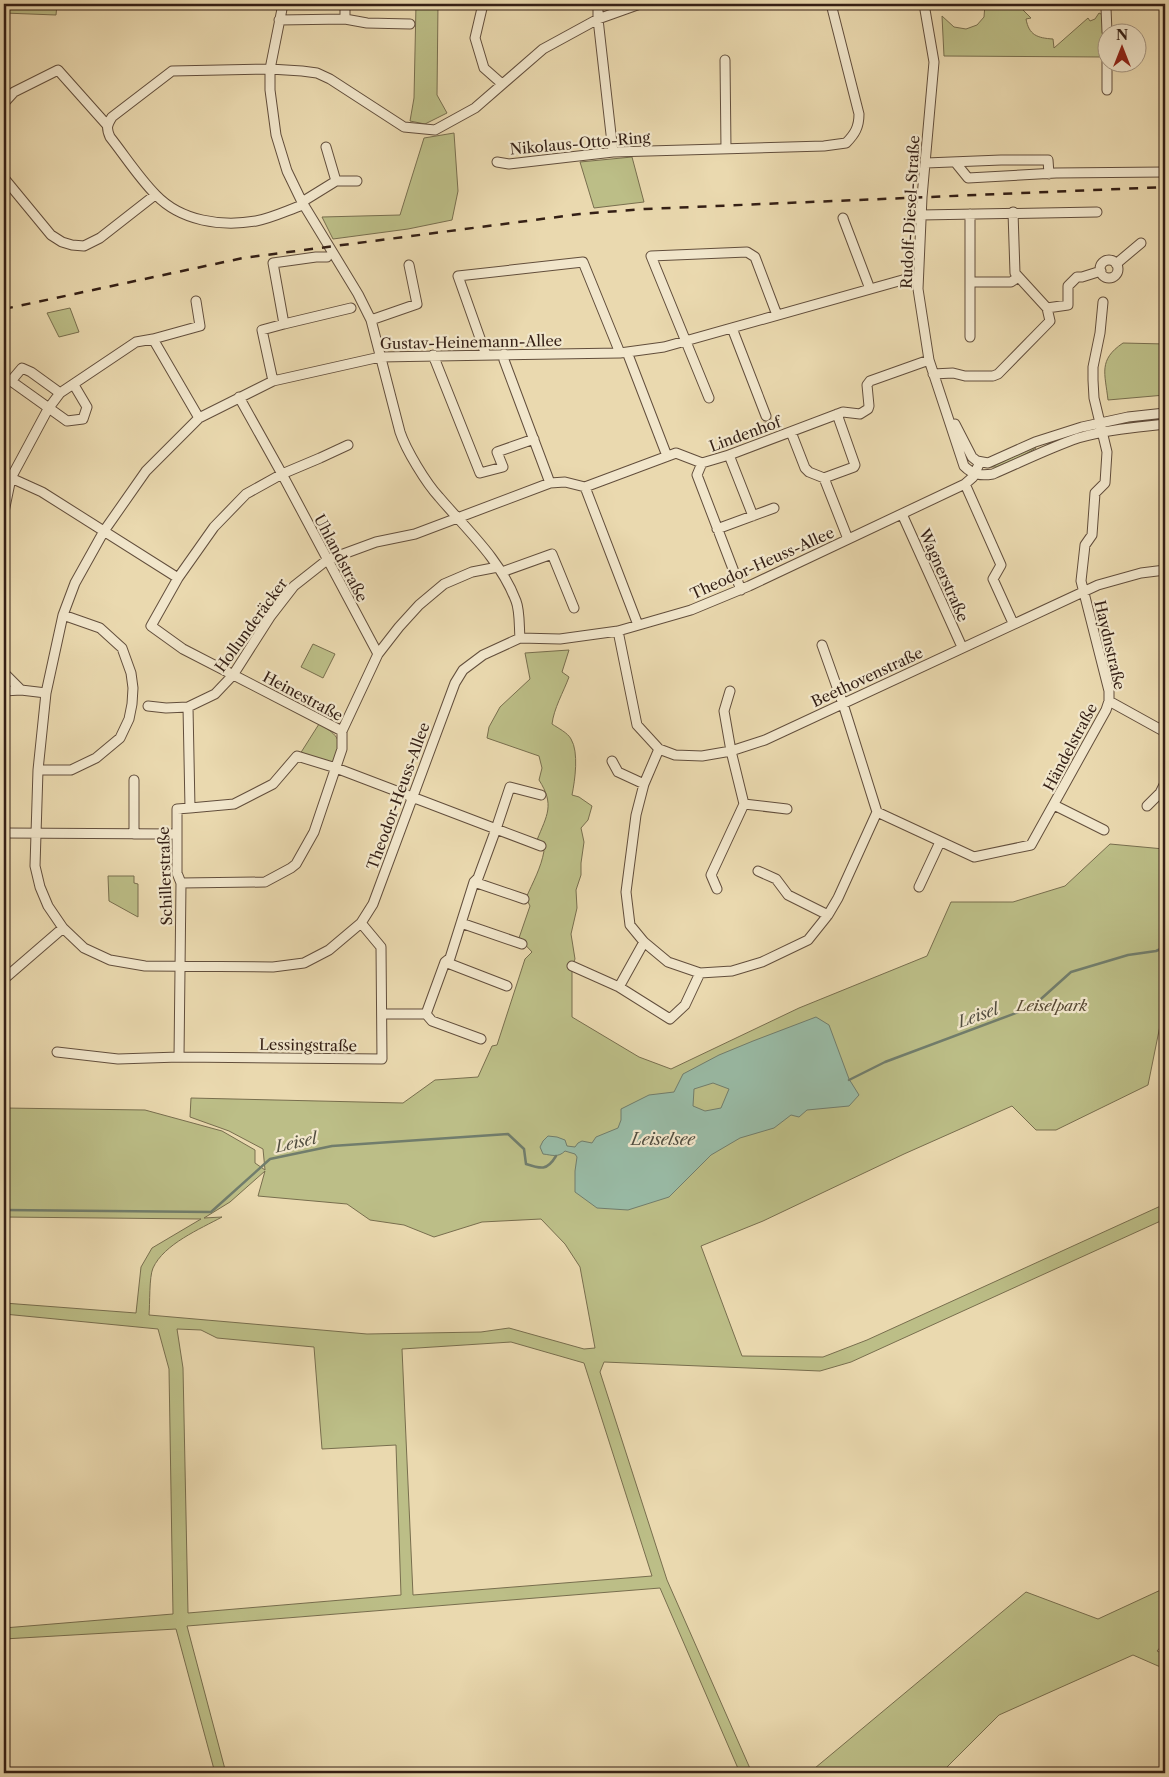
<svg xmlns="http://www.w3.org/2000/svg" width="1169" height="1777" font-family="'Libre Caslon Text',serif">
<rect width="100%" height="100%" fill="#ead9af"/>
<filter id="stains"><feTurbulence type="fractalNoise" baseFrequency=".004" numOctaves="4"/><feColorMatrix values="0 0 0 0 .2 0 0 0 0 .09 0 0 0 0 .02 0 0 0 .5 -.17"/></filter>
<radialGradient id="worn" r=".72"><stop offset=".6" stop-color="#630" stop-opacity="0"/><stop offset="1" stop-color="#630" stop-opacity=".3"/></radialGradient>
<!-- green -->
<path fill="#bcbe87" stroke="#786e4e" fill-rule="evenodd" d="M4,4H57L56,15L4,13Z
M416,4H438L437,95L447,113L425,124L410,121L414,98Z
M985,4H1017L1031,18L1026,19C1029,35 1037,38 1053,39L1054,48L1088,18L1090,21L1095,19L1099,13L1105,16L1103,57L944,56L942,16L954,27L966,29L977,25L984,17Z
M454,133L458,191L452,220L408,229L333,239L322,217L400,215L424,138Z
M632,157L644,202L594,208L580,162Z
M70,308L79,332L59,337L47,313Z
M1123,343L1165,344V395L1108,400C1105,373 1098,360 1123,343Z
M1165,416V421L1116,427V423Z
M1034,447L1036,448L1024,455L996,467H991Z
M313,644L335,654L323,678L301,667Z
M569,650L562,672L569,677C563,693 554,708 552,724C558,728 568,733 571,739C579,752 575,780 572,795L579,797L592,806L588,820L581,828L584,842L581,863V875L576,890L577,908L571,934L575,959L572,966V1017L639,1057L671,1069L799,1008L927,956L951,902H1013L1065,886L1110,844L1164,849L1165,848V1001L1148,1085L1056,1130H1036L1012,1106L904,1154L763,1221L701,1246L742,1356L823,1357L867,1340L1165,1204V1219L851,1362L820,1371L604,1362L600,1372L667,1580L752,1773H740L660,1588L187,1626L226,1773H215L176,1629L4,1639V1628L173,1614L169,1369L158,1329L4,1314V1303L136,1313L141,1267L152,1248L201,1219L4,1217V1108L145,1110L222,1131L255,1150V1163L265,1170L263,1149L229,1131L190,1117L191,1098L403,1103L435,1080L478,1077L492,1046L497,1045L525,959L532,952L519,938L530,906L526,898C533,882 541,868 544,851L537,840C547,815 555,805 539,780L542,768L539,756L487,738L489,727L500,707L530,679L525,653ZM265,1171L258,1196L347,1204L370,1220L404,1225L434,1237L482,1222L541,1219L565,1244L580,1267L595,1348L584,1349L509,1328L481,1332L367,1334L149,1315C150,1304 149,1277 153,1268C164,1244 200,1229 222,1217L204,1218L230,1202ZM177,1329L201,1330L217,1338L314,1347L322,1449L396,1445L401,1595L188,1613L183,1368ZM511,1342L584,1363L652,1576L413,1595L402,1349Z
M319,724C339,735 344,742 333,763L300,754Z
M108,876H134V883L138,884V917L109,901Z
M1165,1588V1642L1157,1651L1165,1655V1669L1133,1655L999,1715L941,1773H809L1026,1592L1098,1619Z"/>
<!-- water -->
<path fill="#99bba6" stroke="#717d6c" fill-rule="evenodd" d="M816,1017L829,1025L849,1079L859,1095L849,1106L807,1110L799,1117L791,1115L774,1128L740,1138L711,1155L669,1197L628,1210L597,1208L575,1192V1171L577,1157L575,1154L565,1151C558,1158 552,1155 543,1154L540,1147L543,1141L548,1136L557,1137L565,1140L567,1146L575,1147L578,1143L582,1141L592,1143L596,1137L618,1128L621,1120V1109L649,1095L674,1092L683,1074L719,1055L753,1041ZM713,1083L729,1089L721,1108L705,1111L693,1106L694,1089Z"/>
<g fill="none" stroke-linecap="round" stroke-linejoin="round">
<!-- stream -->
<path stroke="#717d6c" stroke-width="2.5" d="M849,1080L885,1062L1032,1007L1071,972L1128,955L1156,951L1165,947
M4,1210L211,1212L270,1159L332,1146L508,1134L524,1149L526,1164C541,1169 547,1171 556,1156"/>
<!-- minor-tunnel -->
<path stroke="#c6b490" stroke-width="9" stroke-dasharray="9 4.5" stroke-linecap="butt" d="M766,416L771,429"/>
<defs>
<path id="minor" d="M283,4L270,69V90L276,135L287,171L302,202L358,294L371,320L400,432C406,450 426,483 439,497C467,530 500,559 516,601C520,611 519,627 520,638
M483,4L475,38L484,68L501,83
M598,4V19L613,152
M924,4L934,62L922,197L918,289L929,360L964,466C973,475 981,476 993,474C1021,462 1049,448 1078,438C1106,430 1136,427 1165,424
M345,19L367,23L410,24
M279,20L345,19V4
M1107,32L1106,8L1108,4
M725,60L726,149
M1107,90V62
M4,103L14,92L58,70L107,125
M497,162L509,164L613,152L824,146L846,143C855,134 859,127 859,114L831,4
M955,162L968,178L1056,173L1165,172
M926,163L1001,160H1048L1049,174
M4,178L51,235L62,242L72,245L84,246L100,238L155,195
M336,181H357
M302,202L336,181L326,147
M303,205C288,210 272,218 256,221C221,227 181,221 156,195C139,178 125,156 110,137C106,128 107,125 112,117L172,71L270,69L302,71L317,73L330,79L404,127L435,130L475,108L543,49L598,19L640,4
M1013,212L1015,273L1047,308
M921,215L1097,212
M843,218L870,289
M1100 269a9 9 0 1 1 18 0a9 9 0 1 1-18 0Z
M1116,264L1141,243
M917,279H906L664,347L620,353L380,357L273,381L199,418L146,471L104,531L75,583L63,615L46,693L38,770L35,866L40,887L48,906L63,928L84,948L110,960L145,966L273,967L304,963L329,950L361,923L373,904L455,683L463,670L483,655L520,638L560,639L618,631L691,610L749,586L965,484L973,477L980,462
M970,282V214
M196,301L200,326L153,339L199,418
M371,320L417,304L409,265
M284,324L273,263L316,257H327
M732,328L766,416
M970,337V282H1011L1017,278
M627,352L667,456
M504,354V360L550,483
M433,355L480,473L503,467L497,452L534,439
M486,355L458,276L583,262L620,353
M933,374L953,373L965,376H993L998,374L1050,321L1047,308L1068,305V286L1077,277H1082L1101,271
M273,381L262,330L284,324L351,308
M74,385L87,407L83,419L67,421L11,381L22,368L31,372L60,393L136,342L153,339
M239,397L282,474L378,654
M709,398L651,256L747,252L755,257L777,315
M955,424L972,457L977,461L988,463L1035,442L1082,427L1128,417L1165,413
M791,432L805,468L809,472L824,478L848,539
M729,455L753,516
M702,463L697,475L741,590
M11,478L42,492L178,578L151,626L183,649L342,731
M824,478L854,467L855,465L837,414
M965,484L1001,565L993,579L1013,623
M585,487L638,625
M4,512L11,478L48,409L60,393
M902,514L962,647
M717,529L774,508
M502,572L552,554L574,608
M178,578L214,527L246,494L282,474L320,458L348,445
M618,631L637,725L659,749L675,755L702,756L731,751L765,740L1098,585L1141,573L1165,570
M4,673L21,690
M4,691L21,690L46,693
M1109,701L1165,732
M148,706L166,708L188,707L215,694L233,675L270,617L294,586L327,560L376,542L415,534L550,483L565,482L585,487L676,453L702,463L729,455L843,412L860,414L868,409L869,406L867,385L870,381L929,360
M188,707L190,808L177,809V873L181,883L179,1057L382,1059L381,947L361,923
M659,749L644,784L636,815L626,892L630,925L644,942L668,962L700,973L732,971L762,962L808,940L828,915L838,898L877,812L843,704L822,645
M612,761L618,772L644,784
M38,770H71L96,758L120,738L129,719L132,704L133,688L131,673L122,648L100,628L63,615
M541,795L510,787L496,829L541,846
M744,804L787,809
M1054,805L1104,830
M1147,806L1160,793L1165,783
M190,808L234,804L273,784L297,756L336,768L496,829L478,878L474,882L450,958L445,962L426,1014H382
M877,812L974,857L1031,845L1106,710L1109,701V691L1081,581L1085,545L1092,535L1095,493L1105,483L1107,452L1094,398L1093,380V367L1100,333L1103,302
M4,833L177,834
M134,834V780
M758,871L776,879L788,895L828,915
M474,882L524,899
M181,883L265,882L291,868L296,864L314,832L342,749V731L378,654L399,627L419,605L444,584L472,572L498,567
M919,887L940,842
M717,889L711,875L744,804L731,751L724,711L730,691
M461,923L522,944
M644,942L619,987L670,1019L685,1005L700,973
M445,962L507,986
M572,966L619,987
M4,979L63,928
M426,1014L432,1021L481,1039
M57,1052L118,1059L179,1057"/>
</defs>
<!-- minor casing -->
<use href="#minor" stroke="#624e3c" stroke-width="11"/>
<!-- minor -->
<use href="#minor" stroke="#f1e6cb" stroke-width="9"/>
<!-- rail -->
<path stroke="#341f15" stroke-width="2.5" stroke-dasharray="9 9" stroke-linecap="butt" d="M4,309L243,258L580,214L645,209L1165,187"/>
</g>
<g text-anchor="middle" dominant-baseline="central" stroke-width="4.5" stroke-linejoin="round" paint-order="stroke">
<!-- street labels -->
<g font-size="15" fill="#341f15" stroke="#f1e6cb">
<text transform="translate(580 143) rotate(-5)">Nikolaus-Otto-Ring</text>
<text transform="translate(910 212) rotate(-87)">Rudolf-Diesel-Straße</text>
<text transform="translate(471 342) rotate(-1)">Gustav-Heinemann-Allee</text>
<text transform="translate(745 434) rotate(-20)">Lindenhof</text>
<text transform="translate(341 558) rotate(62)">Uhlandstraße</text>
<text transform="translate(762 563) rotate(-24)">Theodor-Heuss-Allee</text>
<text transform="translate(944 575) rotate(66)">Wagnerstraße</text>
<text transform="translate(251 625) rotate(-54)">Hollunderäcker</text>
<text transform="translate(1110 645) rotate(77)">Haydnstraße</text>
<text transform="translate(867 677) rotate(-25)">Beethovenstraße</text>
<text transform="translate(303 696) rotate(28)">Heinestraße</text>
<text transform="translate(1070 747) rotate(-62)">Händelstraße</text>
<text transform="translate(398 796) rotate(-70)">Theodor-Heuss-Allee</text>
<text transform="translate(165 876) rotate(-92)">Schillerstraße</text>
<text transform="translate(308 1045) rotate(1)">Lessingstraße</text>
</g>
<!-- park labels -->
<g font-size="15" font-style="italic" fill="#564732" stroke="#f1e6cb">
<text x="1052" y="1005">Leiselpark</text>
</g>
<!-- water labels -->
<g font-size="16" font-style="italic" fill="#524e40" stroke="#f1e6cb">
<text transform="translate(978 1015) rotate(-20)">Leisel</text>
<text x="663" y="1139">Leiselsee</text>
<text transform="translate(296 1142) rotate(-13)">Leisel</text>
</g>
</g>
<!-- margin -->
<rect width="1169" height="1777" fill="none" stroke="#ead9af" stroke-width="20"/>
<rect x="5" y="5" width="1159" height="1767" fill="none" stroke="#341f15" stroke-width="2.5"/>
<rect x="10" y="10" width="1149" height="1757" fill="none" stroke="#341f15"/>
<!-- north arrow -->
<g transform="translate(1122 48)"><circle r="24" fill="#f1e6cb" stroke="#a59682"/>
<path d="M0-4L9 19L0 12L-9 19Z" fill="#8f2418"/>
<text y="-8" font-size="14" font-weight="bold" text-anchor="middle" fill="#341f15">N</text>
</g>
<rect width="100%" height="100%" filter="url(#stains)"/>
<rect width="100%" height="100%" fill="url(#worn)"/>
</svg>
